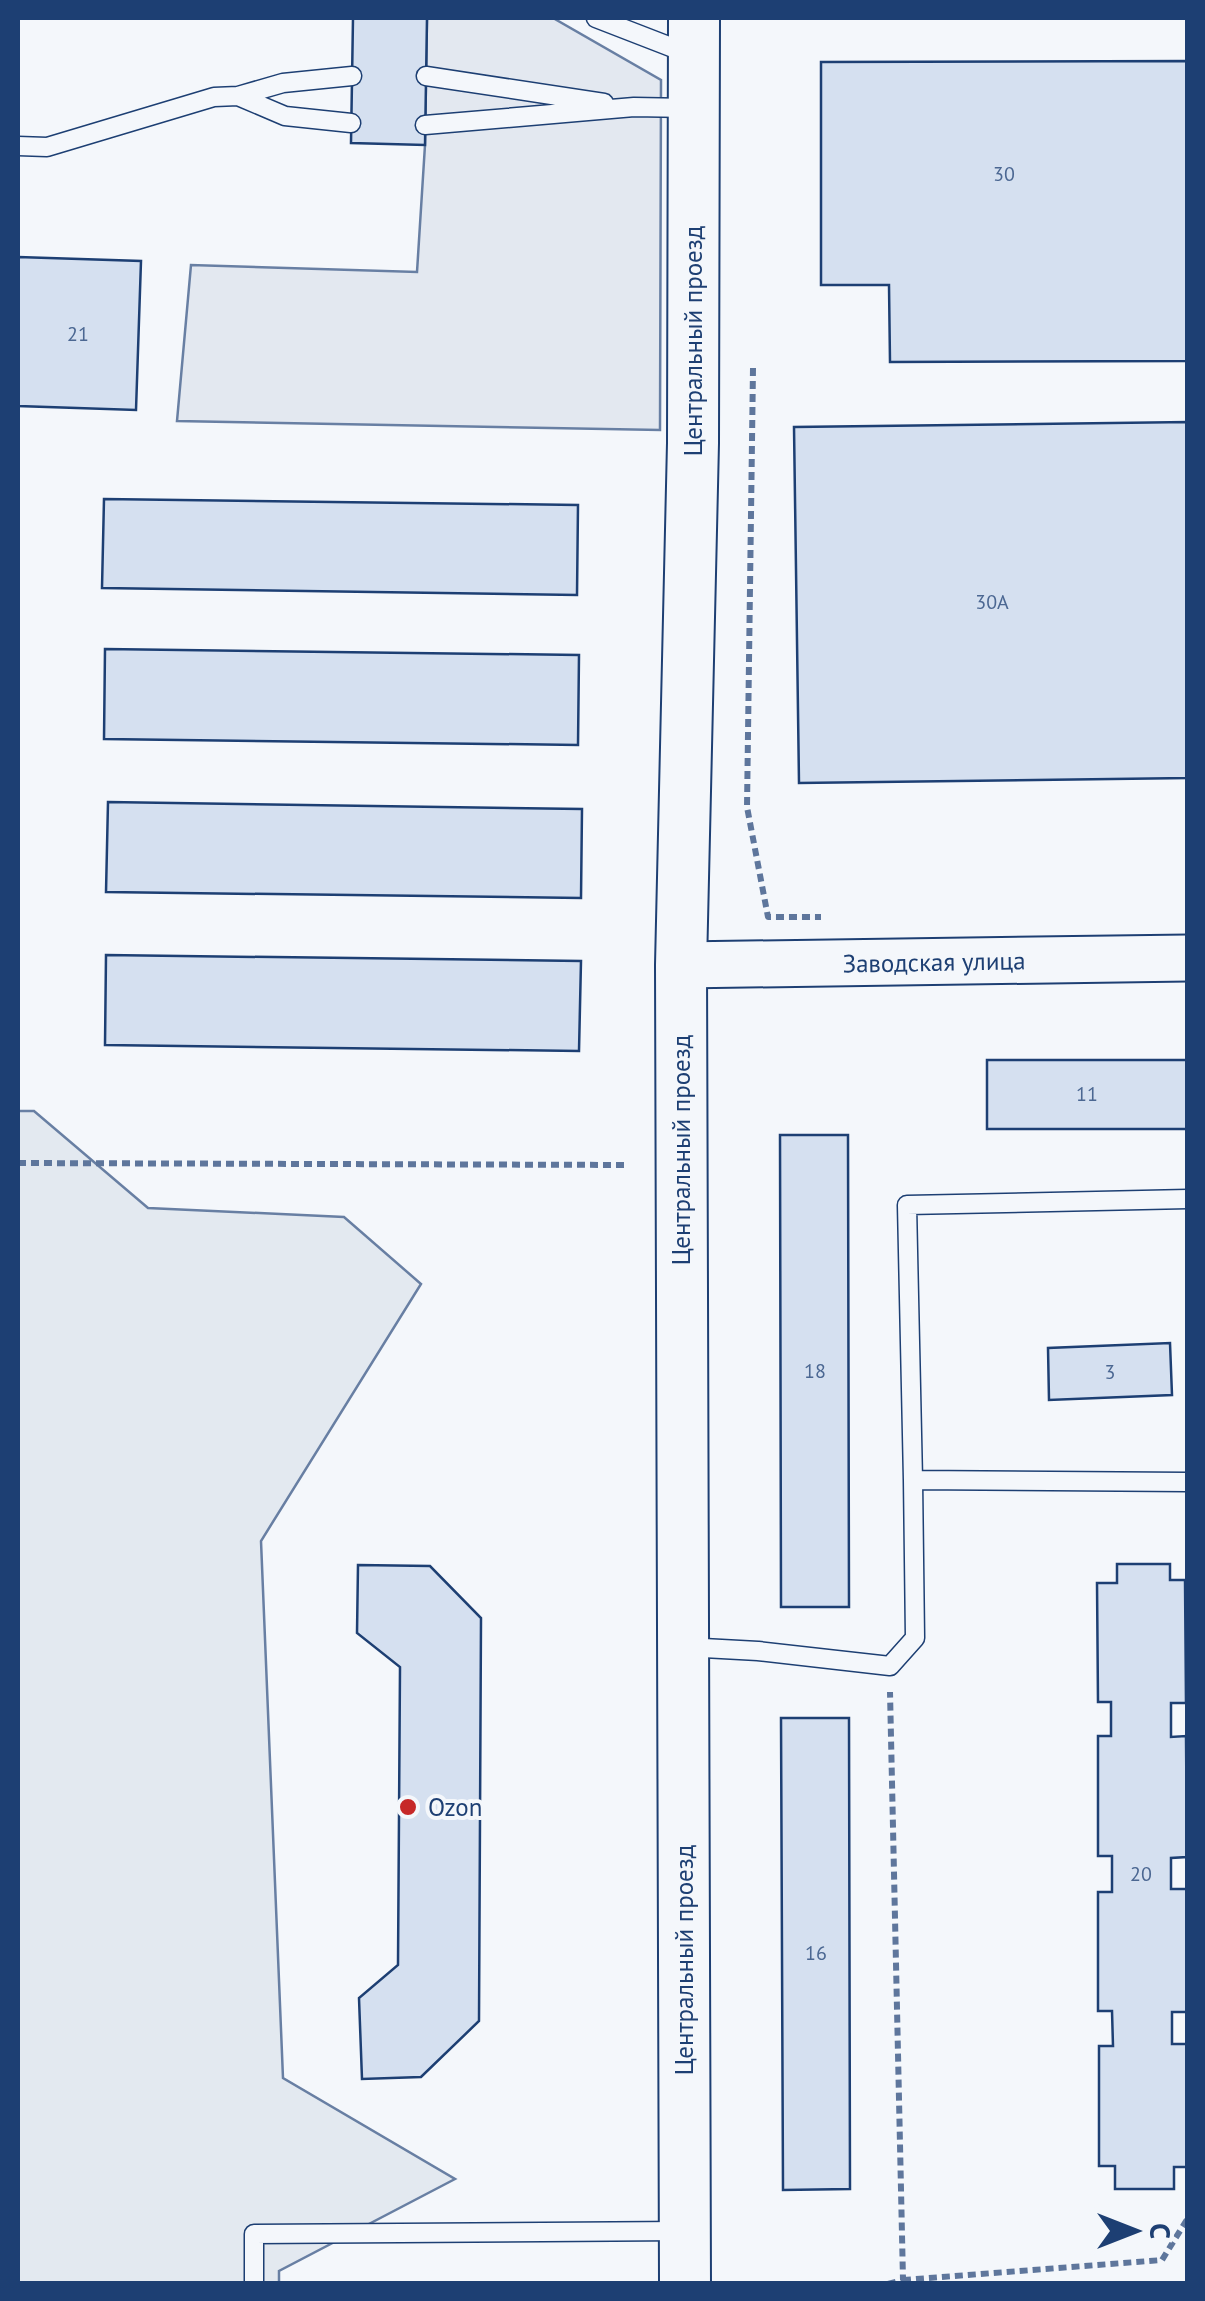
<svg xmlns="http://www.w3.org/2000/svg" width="1205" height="2301" font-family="'PT Sans',sans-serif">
<rect width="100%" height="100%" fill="#f4f7fb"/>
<!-- green -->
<path fill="#e3e9f0" stroke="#687fa3" stroke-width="2.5" d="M18,1111H34L148,1208L344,1217L421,1284L261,1541L283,2078L455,2179L279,2271V2283H18Z"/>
<!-- parking -->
<path fill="#e3e8f0" stroke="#687fa3" stroke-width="2.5" d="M427,18H553L661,80L660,430L177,421L191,265L417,272L425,145Z"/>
<!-- building -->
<path fill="#d5e0f0" stroke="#1d3f73" stroke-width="2.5" d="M353,18H427L425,145L351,143Z
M1188,61V361L890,362L889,285H821V62Z
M18,257L141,261L136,410L18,406Z
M1188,422V778L799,783L794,427Z
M104,499L578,505L577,595L102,588Z
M105,649L579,655L578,745L104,739Z
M108,802L582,809L581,898L106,892Z
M106,955L581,961L579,1051L105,1045Z
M987,1060H1188V1129H987Z
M780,1135H848L849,1607H781Z
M1170,1343L1172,1395L1049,1400L1048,1348Z
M1117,1564H1170V1580H1185L1186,1703H1171V1737L1186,1736L1187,1857L1171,1858V1889H1187V2012H1172V2044H1187V2167H1174V2189H1115V2166H1099V2046H1113L1112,2011H1098V1892H1112V1856H1098V1736H1111V1702H1098L1097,1583H1117Z
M358,1565L430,1566L481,1618L479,2021L421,2077L362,2079L359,1998L398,1965L400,1667L357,1633Z
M781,1718H849L850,2189L783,2190Z"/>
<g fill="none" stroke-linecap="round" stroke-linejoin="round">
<defs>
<path id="service" d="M596,18L689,54
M426,76L604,103
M238,96L285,116L351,123
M425,125L634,107L689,108
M18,146L47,147L214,97L238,96L283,83L352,76
M913,1480L907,1205L1188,1199
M685,1647L758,1651L890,1666L915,1638L913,1480L1188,1482
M254,2284V2234L683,2231"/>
<path id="tertiary" d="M681,965L1188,958"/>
<path id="secondary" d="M685,2284L681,965L693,443L694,18"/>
</defs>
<!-- service casing -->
<use href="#service" stroke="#1d3f73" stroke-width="21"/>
<!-- tertiary casing -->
<use href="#tertiary" stroke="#1d3f73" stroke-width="49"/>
<!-- secondary casing -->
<use href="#secondary" stroke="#1d3f73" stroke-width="54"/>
<!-- path -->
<path stroke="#5e769c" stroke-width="6" stroke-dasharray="8 5" stroke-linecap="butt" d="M753,368L747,807L768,917H821
M18,1163L629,1165
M903,2280L1162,2260L1188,2218
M888,2284L903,2280L890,1692"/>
<!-- service -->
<use href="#service" stroke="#f4f7fb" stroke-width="18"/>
<!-- tertiary -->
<use href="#tertiary" stroke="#f4f7fb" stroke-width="45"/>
<!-- secondary -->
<use href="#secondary" stroke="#f4f7fb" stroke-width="50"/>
</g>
<!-- markers -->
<circle fill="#c62828" stroke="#f4f7fb" stroke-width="4" cx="408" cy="1807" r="10"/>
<g text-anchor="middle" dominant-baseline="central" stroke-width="8" stroke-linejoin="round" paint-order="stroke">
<!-- number labels -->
<g font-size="20" fill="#4b6792">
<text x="1004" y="174">30</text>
<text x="78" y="334">21</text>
<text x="992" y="602">30А</text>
<text x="1087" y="1094">11</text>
<text x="815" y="1371">18</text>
<text x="1110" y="1372">3</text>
<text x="1141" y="1874">20</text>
<text x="816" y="1953">16</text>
</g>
<!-- street labels -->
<g font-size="25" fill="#1d3f73" stroke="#f4f7fb">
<text transform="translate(693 341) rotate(-90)">Центральный проезд</text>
<text transform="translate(934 962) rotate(-1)">Заводская улица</text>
<text transform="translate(681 1150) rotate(-90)">Центральный проезд</text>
<text transform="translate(684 1960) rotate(-90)">Центральный проезд</text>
</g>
<!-- poi labels -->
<g font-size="25" fill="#1d3f73" stroke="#f4f7fb" text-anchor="start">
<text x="428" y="1807">Ozon</text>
</g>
</g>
<!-- border -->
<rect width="1205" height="2301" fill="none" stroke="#1d3f73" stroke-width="40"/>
<!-- north arrow -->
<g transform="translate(1135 2231) rotate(90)" stroke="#f4f7fb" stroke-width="8" paint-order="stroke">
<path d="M0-8L18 38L0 25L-18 38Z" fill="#1d3f73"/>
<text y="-15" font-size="28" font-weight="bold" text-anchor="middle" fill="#1d3f73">С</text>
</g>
</svg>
